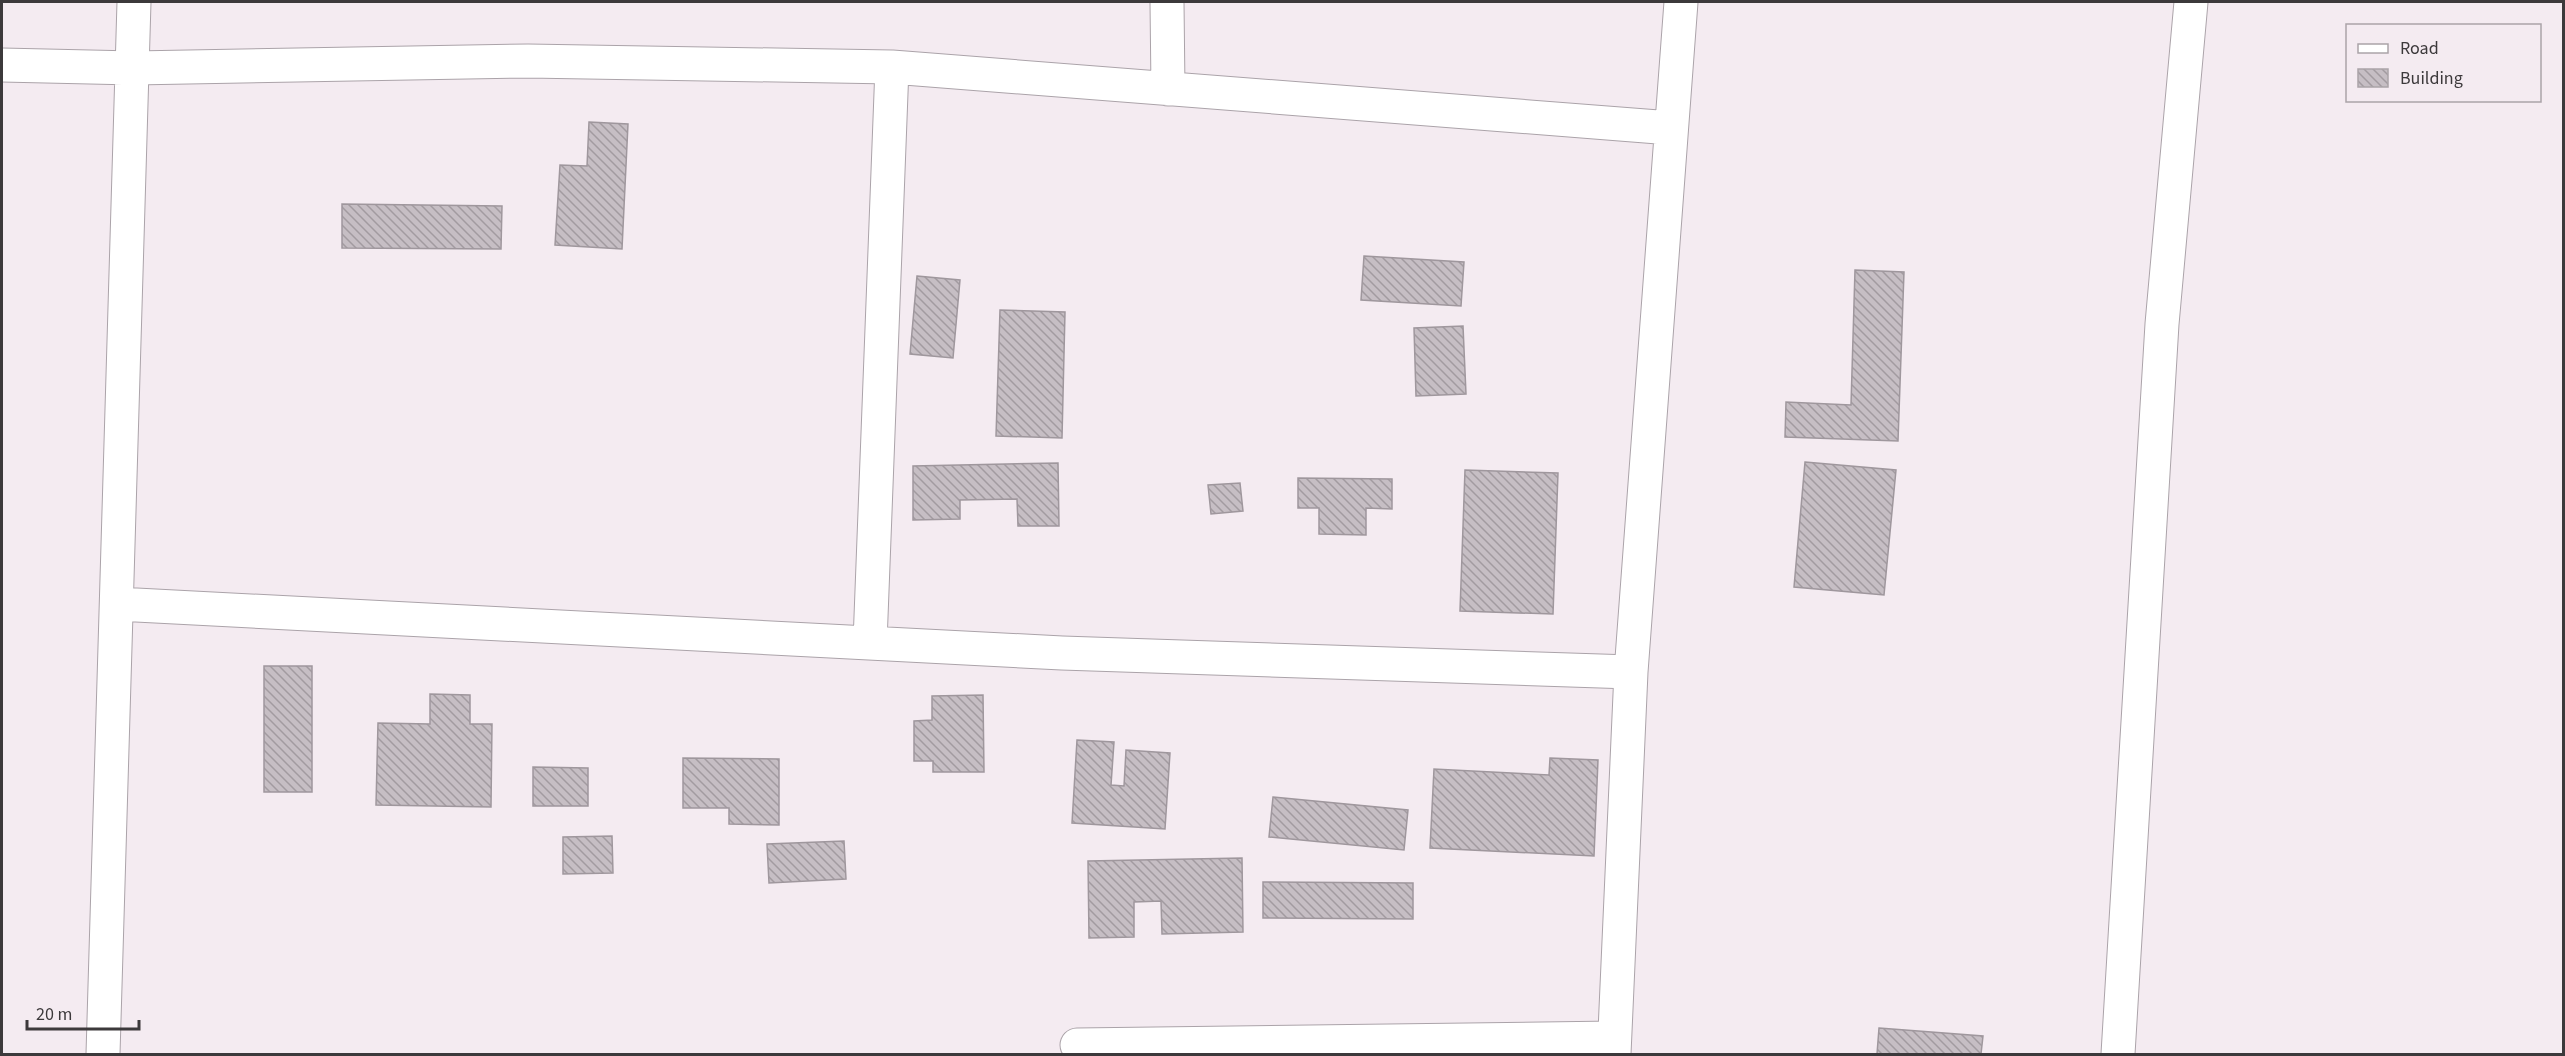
<svg xmlns="http://www.w3.org/2000/svg" width="2565" height="1056" font-family="'Source Sans 3',sans-serif">
<defs>
<pattern id="building-back-hatch" width="6" height="6" patternUnits="userSpaceOnUse" patternTransform="scale(1.5)"><rect width="6" height="6" fill="#c6bec4"/><path d="M-1 5l2 2M0 0l6 6M5-1l2 2" fill="none" stroke="#a29ba0"/></pattern>
</defs>
<rect width="100%" height="100%" fill="#f4ebf1"/>
<!-- building -->
<path fill="url(#building-back-hatch)" stroke="#9f979d" stroke-width="1.5" d="M589,122L628,124L622,249L555,245L560,165L587,166Z
M342,204L502,206L501,249L342,248Z
M1364,256L1464,262L1461,306L1361,300Z
M1855,270L1904,272L1898,441L1785,437L1786,402L1851,405Z
M917,276L960,280L953,358L910,354Z
M1000,310L1065,312L1062,438L996,436Z
M1463,326L1466,394L1416,396L1414,328Z
M1805,462L1896,470L1884,595L1794,587Z
M1058,463L1059,526H1018L1017,499L960,500V519L913,520V466Z
M1465,470L1558,473L1553,614L1460,611Z
M1298,478L1392,479V509L1366,508V535L1319,534V508H1298Z
M1240,483L1243,511L1211,514L1208,485Z
M264,666H312V792H264Z
M430,694L470,695V724H492L491,807L376,805L378,723L430,724Z
M983,695L984,772H933V761H914V721L932,720V696Z
M1077,740L1114,742L1111,785L1124,786L1126,750L1170,753L1165,829L1072,823Z
M683,758L779,759V825L729,824V808H683Z
M1550,758L1598,760L1594,856L1430,848L1434,769L1549,775Z
M533,767L588,768V806H533Z
M1273,797L1408,810L1404,850L1269,837Z
M612,836L613,873L563,874V837Z
M844,841L846,879L769,883L767,844Z
M1242,858L1243,932L1162,934L1161,901L1134,902V937L1089,938L1088,861Z
M1263,882L1413,883V919L1263,918Z
M1879,1028L1983,1036L1981,1054H1877Z"/>
<g fill="none" stroke-linecap="round" stroke-linejoin="round">
<defs>
<path id="minor" d="M1167,2L1168,89
M2,65L134,68L528,61L892,67L1671,128
M117,604L1062,653L1631,672
M870,643L892,67
M1077,1045L1614,1038
M103,1054L134,2
M1614,1054L1631,672L1681,2
M2118,1054L2162,324L2191,2"/>
</defs>
<!-- minor casing -->
<use href="#minor" stroke="#aba3a9" stroke-width="35"/>
<!-- minor -->
<use href="#minor" stroke="#fff" stroke-width="33"/>
</g>
<!-- border -->
<rect width="2565" height="1056" fill="none" stroke="#3c393b" stroke-width="6"/>
<!-- legend -->
<rect x="2346" y="24" width="195" height="78" fill="#f4ebf1" stroke="#aaa4a8" stroke-width="1.5"/>
<rect x="2358" y="44" width="30" height="9" fill="#ffffff" stroke="#aaa4a8" stroke-width="1.5"/>
<text x="2400" y="54" font-size="18" fill="#3c393b">Road</text>
<rect x="2358" y="69" width="30" height="18" fill="url(#building-back-hatch)" stroke="#aaa4a8" stroke-width="1.5"/>
<text x="2400" y="84" font-size="18" fill="#3c393b">Building</text>
<!-- scale -->
<path d="M27 1020v9h112v-9" fill="none" stroke="#3c393b" stroke-width="3"/>
<text x="36" y="1020" font-size="18" fill="#3c393b" stroke="#f4ebf1" stroke-width="4.5" paint-order="stroke">20 m</text>
</svg>
